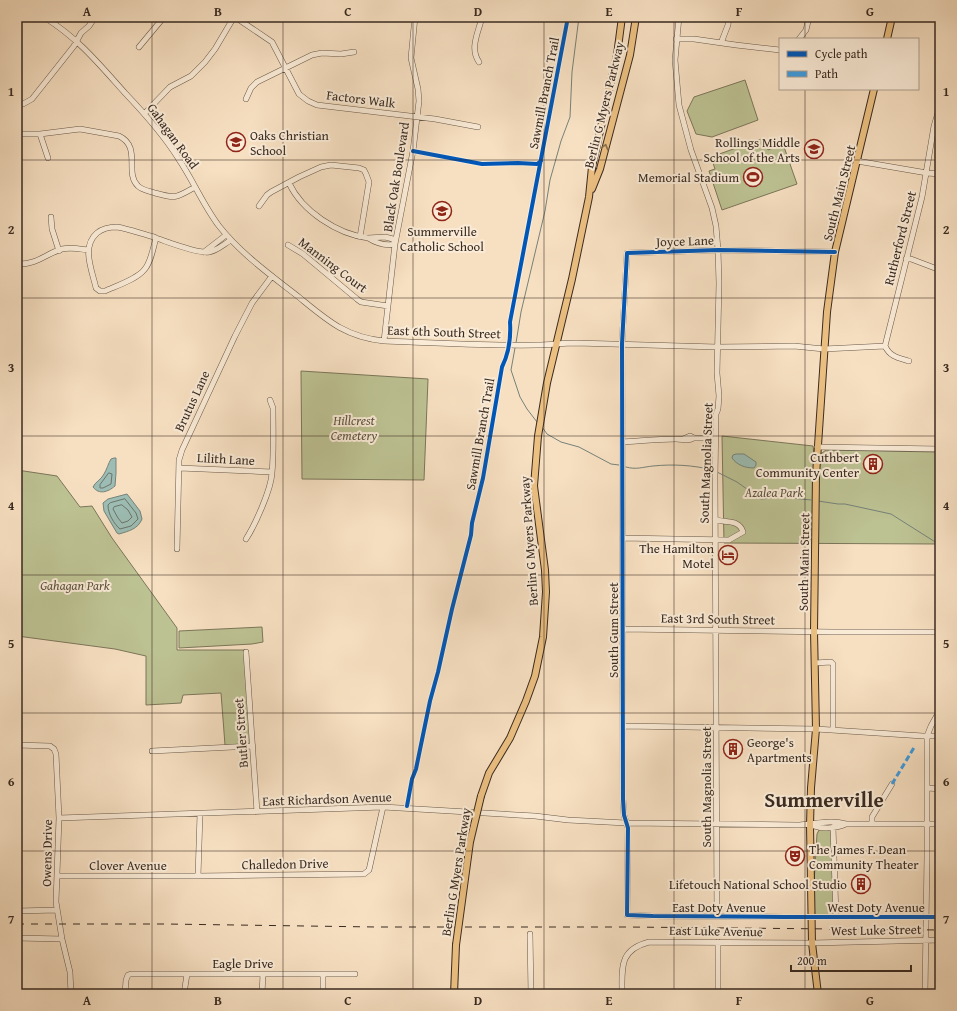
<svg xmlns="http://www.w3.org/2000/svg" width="957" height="1011" font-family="'Gentium Book Plus',serif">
<rect width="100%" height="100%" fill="#f7e0c2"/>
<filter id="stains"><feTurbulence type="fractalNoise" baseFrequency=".005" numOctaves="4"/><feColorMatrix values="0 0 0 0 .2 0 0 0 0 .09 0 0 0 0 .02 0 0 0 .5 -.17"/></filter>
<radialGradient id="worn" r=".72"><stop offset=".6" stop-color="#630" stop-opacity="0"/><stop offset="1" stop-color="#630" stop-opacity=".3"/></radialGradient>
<!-- green -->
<path fill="#bdc293" stroke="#7b765a" d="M745,80L758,120L712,137L696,134L687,111L694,97Z
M764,138L768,150L783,144L797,184L722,210L709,171L715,169L711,157Z
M301,371L428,379L424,480L302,479Z
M722,436L813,446L814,454L822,453L826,450L937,452L936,532L940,534V544L724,543Z
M17,470L57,476L80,507L92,506L112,538L177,628V650H247L251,744L225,745L221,693L183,695L181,703L146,705V656L115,649L17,636Z
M262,627L263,642L252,644L179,648V631Z
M829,829L831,830L836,916L812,917L817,834L819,830Z"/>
<!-- water -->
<path fill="#9dbdb4" stroke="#758279" d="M736,454H744L756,462V465L754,468C745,468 737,465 732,458L733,455Z
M114,458H116V473L115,486C108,492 99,495 93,487C95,482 101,480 104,474C107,469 108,464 111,459Z
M127,494L140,511L142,519C138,529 129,531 119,534L117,533L104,511L103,503L108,499Z"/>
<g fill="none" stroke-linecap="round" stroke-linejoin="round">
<!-- shore -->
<path stroke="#6b746a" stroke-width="1" d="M109,473L112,474L111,484L103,488H100V485Z
M125,499L136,513L138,519L131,526L120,529C114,524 108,514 108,505L110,503Z
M122,505L128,510L132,517L128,521L122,523L118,518L113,509L114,507Z"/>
<!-- stream -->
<path stroke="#758279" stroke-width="1" d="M516,343L521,312L545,211L550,180L561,141L570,117L572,72L579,17
M515,348L511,370L520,397L527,409L537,422
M542,427L547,434L561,442L579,447L611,464L619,465
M626,467C636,470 643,467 653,466C672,464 694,465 712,470
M717,472L737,482L761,499L782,497L811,500
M818,501L838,504H845L891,514L940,545"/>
<defs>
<path id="minor" d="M44,17C78,38 99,64 125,93C145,114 163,134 178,158C193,180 203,205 219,226C241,254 272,276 300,298C328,321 346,337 384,341C435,343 486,346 537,345C550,345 563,343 576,343L717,347L794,346L824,349L885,346
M235,17L272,42L299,94L308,101L317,105L435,119L478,127
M679,17L675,60L679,105L691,150L712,208L716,226L718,250L719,283L717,373L719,396L718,409L716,414L715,477L717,917
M676,39H694L736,45L780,50
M799,39L806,30L809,17
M721,43L728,25L729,17
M139,47L164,17
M479,62C469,48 479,31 482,17
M246,99L251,88L257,82L312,55L322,53L341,54L354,52
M17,105L23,104L32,99L74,46L81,33L89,26L95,17
M145,113L170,87L191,76L205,62L215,49L234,17
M17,134H40L80,129L119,136C142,147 124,173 138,186C142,190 149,191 155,193C176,199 176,198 195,187
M40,134L48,158
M857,161L927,173L940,174
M289,183C302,211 337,234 368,238
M259,206L267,195L271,192L299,177L321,167L331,165L359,168L364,170L366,174L369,182L360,237
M51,217L52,229L59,251
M385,237L393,239L395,244C386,246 376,243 368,238Z
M156,238C153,248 151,263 144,270C137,279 116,286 105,291H100L96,288C92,270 81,247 97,233C103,228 110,227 117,227C129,229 142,234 154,237L156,238C168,242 198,254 209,252C217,251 224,244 231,240
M288,245L303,254L357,299L361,302L388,306
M204,252L226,235
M835,252L718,250L627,253L622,344L623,799L624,815L628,828L627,915L653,916L784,917H940
M906,259H911L940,270
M17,264C37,265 45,254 62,249C71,247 80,249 88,250
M384,341L395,244L413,151L419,101L418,89L411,58L415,17
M909,361C899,358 890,357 885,346L922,197L934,126L940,106
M683,439L690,436L694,438H715
M622,442C640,441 658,439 676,439C683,439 688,442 694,438
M817,447L940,449
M179,468L272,472
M622,538L729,540L743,532C739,518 724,524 715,519
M246,539C255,525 271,490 272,473C274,452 273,430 273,408L270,400
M177,549L179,460L182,450L235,336L252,303L272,276
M623,629L832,632H940
M246,652L257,812
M815,663L831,662L833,664V730
M623,726L816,729L923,736H940
M17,745L50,746L54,749L56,754L59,818L56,902L62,939L70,972L71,994
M152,751L253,746
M928,788L940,789
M59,818L383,807L535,816L568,820L626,823L796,825C813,825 829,819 846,824H940
M872,824V817L892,784
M810,825C821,829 835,829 846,824
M833,827L836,916
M58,876H198L364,874L369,870L383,807
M198,876L200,814
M17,911L57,910
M530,934L531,994
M17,938L62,939
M718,942V994
M125,994L126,980L128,975L131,974H355
M184,994L187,974
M262,994L263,974
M323,994V974
M622,994C622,967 619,950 649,942L812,943L940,940
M925,994L927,856V736L931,726L940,710"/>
<path id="major" d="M887,39L892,17
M592,189L600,169L630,55L636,17
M481,796L489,773L510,738L526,701L535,676L543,637L546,592L545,570L534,486L538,436L547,383L572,279L589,197L592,167L617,55L622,17
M454,994L456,945
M818,994L812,943L810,825L811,788L816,729L814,631L816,475L827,312L835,252L874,89"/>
</defs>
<!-- minor casing -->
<use href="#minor" stroke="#685849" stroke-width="6"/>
<!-- major casing -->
<use href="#major" stroke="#392a21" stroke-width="8"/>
<!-- minor -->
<use href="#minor" stroke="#faebd7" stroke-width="5"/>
<!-- major -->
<use href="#major" stroke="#ecc081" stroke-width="6"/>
<!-- rail -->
<path stroke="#392a21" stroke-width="1" stroke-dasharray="7 7" stroke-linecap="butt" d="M17,924H165L376,927H626L940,930"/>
<defs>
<path id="major-bridge" d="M456,945L470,842L481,796"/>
</defs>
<!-- major-bridge casing -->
<use href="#major-bridge" stroke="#392a21" stroke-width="8" stroke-linecap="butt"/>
<!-- major-bridge -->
<use href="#major-bridge" stroke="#ecc081" stroke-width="6"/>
<!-- quiet -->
<path stroke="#3e9ce0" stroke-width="3" stroke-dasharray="6 3" stroke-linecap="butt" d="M892,784L915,746"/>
<defs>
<path id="cycleway" d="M413,151L482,164L518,163L537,164L541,161
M835,252L718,250L627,253L622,344L623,799L624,815L628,828L627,915L653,916L784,917H940
M407,806L412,779L416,769L430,701L438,672L452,609L471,535L472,523L483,478L502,367C509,353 511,338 510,322L568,17"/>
</defs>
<!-- cycleway casing -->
<use href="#cycleway" stroke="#faebd7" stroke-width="6"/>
<!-- cycleway -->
<use href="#cycleway" stroke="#0057b8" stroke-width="4"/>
</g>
<!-- one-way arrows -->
<defs><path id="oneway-chevron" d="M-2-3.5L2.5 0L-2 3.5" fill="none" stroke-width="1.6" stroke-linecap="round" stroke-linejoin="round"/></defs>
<use stroke="#8a6e4c" href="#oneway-chevron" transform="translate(605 147) rotate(-75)"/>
<!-- grid -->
<path fill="none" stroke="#392a21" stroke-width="1" stroke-opacity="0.55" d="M152,17V994M283,17V994M413,17V994M544,17V994M674,17V994M805,17V39M805,89V994M17,160H940M17,298H940M17,436H940M17,575H940M17,713H940M17,851H940"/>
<!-- icons -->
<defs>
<symbol id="school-ring" viewBox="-11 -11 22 22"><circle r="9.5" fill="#faebd7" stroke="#8f2418" stroke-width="1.5"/><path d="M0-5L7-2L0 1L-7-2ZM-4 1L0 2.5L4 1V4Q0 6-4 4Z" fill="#8f2418"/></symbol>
<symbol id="stadium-ring" viewBox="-11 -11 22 22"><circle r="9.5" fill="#faebd7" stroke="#8f2418" stroke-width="1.5"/><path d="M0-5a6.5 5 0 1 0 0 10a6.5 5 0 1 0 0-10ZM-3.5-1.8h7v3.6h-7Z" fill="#8f2418"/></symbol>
<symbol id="building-ring" viewBox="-11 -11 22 22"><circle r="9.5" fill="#faebd7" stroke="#8f2418" stroke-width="1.5"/><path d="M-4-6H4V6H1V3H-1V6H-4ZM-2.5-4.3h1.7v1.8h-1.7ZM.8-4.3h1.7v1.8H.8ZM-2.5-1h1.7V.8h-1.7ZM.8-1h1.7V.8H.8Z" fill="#8f2418"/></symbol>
<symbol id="hotel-ring" viewBox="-11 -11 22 22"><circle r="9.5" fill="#faebd7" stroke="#8f2418" stroke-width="1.5"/><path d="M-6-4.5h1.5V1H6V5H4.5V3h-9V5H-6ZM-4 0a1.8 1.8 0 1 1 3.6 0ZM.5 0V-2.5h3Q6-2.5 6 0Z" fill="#8f2418"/></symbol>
<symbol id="theatre-ring" viewBox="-11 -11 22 22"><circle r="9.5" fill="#faebd7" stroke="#8f2418" stroke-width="1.5"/><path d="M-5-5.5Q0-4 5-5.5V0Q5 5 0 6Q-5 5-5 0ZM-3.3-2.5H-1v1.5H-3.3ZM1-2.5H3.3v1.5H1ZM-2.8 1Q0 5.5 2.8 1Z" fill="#8f2418"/></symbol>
</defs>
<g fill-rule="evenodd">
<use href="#school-ring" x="225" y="131" width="22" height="22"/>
<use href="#school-ring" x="803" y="138" width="22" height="22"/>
<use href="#stadium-ring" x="742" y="166" width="22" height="22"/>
<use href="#school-ring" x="431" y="200" width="22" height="22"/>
<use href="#building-ring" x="862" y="453" width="22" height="22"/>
<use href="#hotel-ring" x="717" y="544" width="22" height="22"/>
<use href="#building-ring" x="722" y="738" width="22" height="22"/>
<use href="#theatre-ring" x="784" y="845" width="22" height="22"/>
<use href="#building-ring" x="850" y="873" width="22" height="22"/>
</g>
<g text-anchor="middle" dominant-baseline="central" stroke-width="4" stroke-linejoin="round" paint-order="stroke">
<!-- street labels -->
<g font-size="13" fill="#392a21" stroke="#faebd7">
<text transform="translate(544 93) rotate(-79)">Sawmill Branch Trail</text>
<text transform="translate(361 99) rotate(7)">Factors Walk</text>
<text transform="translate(604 105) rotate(-76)">Berlin G Myers Parkway</text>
<text transform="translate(173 136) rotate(54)">Gahagan Road</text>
<text transform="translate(396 177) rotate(-81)">Black Oak Boulevard</text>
<text transform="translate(839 193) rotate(-76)">South Main Street</text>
<text transform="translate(900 238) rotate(-76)">Rutherford Street</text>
<text transform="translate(685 241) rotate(-2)">Joyce Lane</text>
<text transform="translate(333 265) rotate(37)">Manning Court</text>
<text transform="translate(444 332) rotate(2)">East 6th South Street</text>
<text transform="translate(192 401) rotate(-65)">Brutus Lane</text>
<text transform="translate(480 434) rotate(-80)">Sawmill Branch Trail</text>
<text transform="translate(226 459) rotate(3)">Lilith Lane</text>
<text transform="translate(706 463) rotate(-88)">South Magnolia Street</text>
<text transform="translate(529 541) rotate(-94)">Berlin G Myers Parkway</text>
<text transform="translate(804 562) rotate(-89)">South Main Street</text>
<text transform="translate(718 619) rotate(1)">East 3rd South Street</text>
<text transform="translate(613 630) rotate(-90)">South Gum Street</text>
<text transform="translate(241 733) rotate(-94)">Butler Street</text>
<text transform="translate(706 787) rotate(-90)">South Magnolia Street</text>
<text transform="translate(327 799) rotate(-2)">East Richardson Avenue</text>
<text transform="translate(47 853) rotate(-89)">Owens Drive</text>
<text transform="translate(285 864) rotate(-1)">Challedon Drive</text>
<text x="128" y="865">Clover Avenue</text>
<text transform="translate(456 872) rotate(-81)">Berlin G Myers Parkway</text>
<text x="719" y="907">East Doty Avenue</text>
<text x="876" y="907">West Doty Avenue</text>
<text transform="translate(876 930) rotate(-1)">West Luke Street</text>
<text transform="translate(716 931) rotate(1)">East Luke Avenue</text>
<text x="243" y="963">Eagle Drive</text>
</g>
<!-- poi labels -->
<g font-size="13" fill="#392a21" stroke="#faebd7" text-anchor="end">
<text x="250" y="135" text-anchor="start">Oaks Christian<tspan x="250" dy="15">School</tspan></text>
<text x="800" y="142">Rollings Middle<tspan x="800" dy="15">School of the Arts</tspan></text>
<text x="739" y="177">Memorial Stadium</text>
<text x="442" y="231" text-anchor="middle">Summerville<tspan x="442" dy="15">Catholic School</tspan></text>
<text x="859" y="457">Cuthbert<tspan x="859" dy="15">Community Center</tspan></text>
<text x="714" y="548">The Hamilton<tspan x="714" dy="15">Motel</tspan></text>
<text x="747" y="742" text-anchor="start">George's<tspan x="747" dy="15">Apartments</tspan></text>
<text x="809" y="849" text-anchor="start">The James F. Dean<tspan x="809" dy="15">Community Theater</tspan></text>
<text x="847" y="884">Lifetouch National School Studio</text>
</g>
<!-- park labels -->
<g font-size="13" font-style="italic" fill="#5a503e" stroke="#faebd7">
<text x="354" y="420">Hillcrest<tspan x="354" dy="15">Cemetery</tspan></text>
<text x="774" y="492">Azalea Park</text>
<text x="75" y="585">Gahagan Park</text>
</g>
<!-- town labels -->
<g font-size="21" font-weight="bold" fill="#392a21" stroke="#faebd7">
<text x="824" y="799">Summerville</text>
</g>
</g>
<!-- margin -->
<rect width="957" height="1011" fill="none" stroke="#f7e0c2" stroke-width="44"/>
<!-- legend -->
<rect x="779" y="38" width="140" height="52" fill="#faebd7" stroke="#ad9e8e"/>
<rect x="787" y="51" width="20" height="6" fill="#0057b8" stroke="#ad9e8e"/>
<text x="815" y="58" font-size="12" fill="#392a21">Cycle path</text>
<rect x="787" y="71" width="20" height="6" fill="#3e9ce0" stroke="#ad9e8e"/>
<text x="815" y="78" font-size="12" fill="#392a21">Path</text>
<!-- scale -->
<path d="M791 965v6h120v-6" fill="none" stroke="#392a21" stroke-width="2"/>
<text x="797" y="965" font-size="12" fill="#392a21" stroke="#faebd7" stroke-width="3" paint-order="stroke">200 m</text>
<rect x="22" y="22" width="913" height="967" fill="none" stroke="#392a21" stroke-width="1.5"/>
<g font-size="13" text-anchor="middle" font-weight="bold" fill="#392a21">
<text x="87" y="16">A</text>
<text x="218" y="16">B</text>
<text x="348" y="16">C</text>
<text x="478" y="16">D</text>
<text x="609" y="16">E</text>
<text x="739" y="16">F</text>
<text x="870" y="16">G</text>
<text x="11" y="96">1</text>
<text x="946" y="96">1</text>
<text x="11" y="234">2</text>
<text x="946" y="234">2</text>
<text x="11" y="372">3</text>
<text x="946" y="372">3</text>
<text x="11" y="510">4</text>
<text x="946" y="510">4</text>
<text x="11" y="648">5</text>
<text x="946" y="648">5</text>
<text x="11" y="786">6</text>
<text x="946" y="786">6</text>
<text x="11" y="924">7</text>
<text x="946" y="924">7</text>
<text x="87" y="1005">A</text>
<text x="218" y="1005">B</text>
<text x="348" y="1005">C</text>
<text x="478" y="1005">D</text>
<text x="609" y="1005">E</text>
<text x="739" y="1005">F</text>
<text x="870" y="1005">G</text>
</g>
<rect width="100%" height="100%" filter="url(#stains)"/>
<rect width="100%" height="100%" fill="url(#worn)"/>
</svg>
